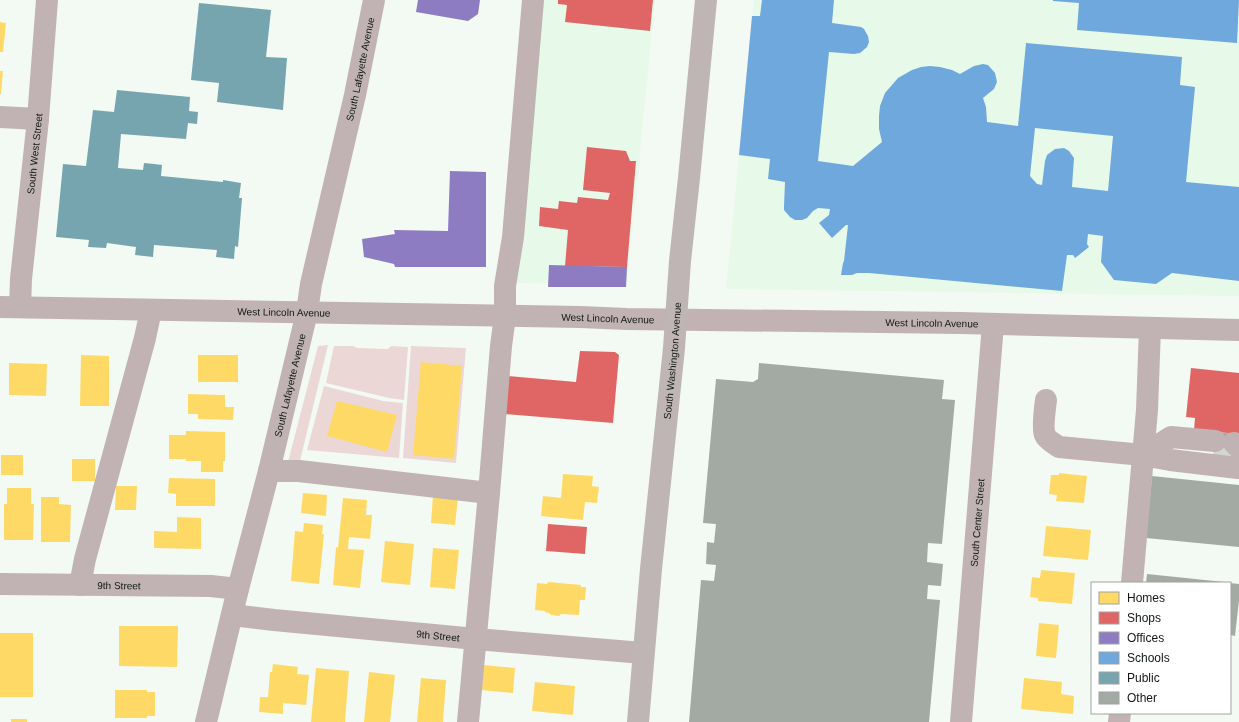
<svg xmlns="http://www.w3.org/2000/svg" width="1239" height="722" font-family="Helvetica,sans-serif">
<rect width="100%" height="100%" fill="#f2faf3"/>
<!-- built -->
<path fill="#e7f9e9" d="M539,0H655L627,285L514,283Z
M754,0H1239V296L726,289Z"/>
<!-- green -->
<path fill="#ebd7d6" d="M328,345L299,465L288,462L318,346Z
M334,346H353L357,348L388,349L391,346L408,347L404,400L389,398L326,383Z
M411,346L466,348L456,463L403,458Z
M324,386L383,401L403,403L399,458L307,450Z"/>
<!-- homes -->
<path fill="#ffd966" d="M0,22L6,23L3,52H0Z
M0,71H3L1,94H0Z
M81,355L109,356V406H80Z
M198,355H238V382H198Z
M421,362L462,366L454,459L413,455Z
M9,363L47,364L46,396L9,395Z
M188,394L225,395V407H234L233,420L198,419V414H188Z
M337,401L397,415L387,452L327,436Z
M186,431L225,432V461H223V472H201V461H186V459H169V435H186Z
M1,455H23V475H1Z
M72,459H95V481H72Z
M1059,473L1087,476L1084,503L1056,501L1057,495L1049,494L1051,475H1059Z
M563,474L593,476L592,486L599,487L597,503L585,502L583,520L541,516L543,496L561,498Z
M169,478L215,479V506H176V494L168,493Z
M116,486H137L136,510H115Z
M7,488H31V504H34L33,540H4V504H7Z
M303,493L327,495L326,516L301,513Z
M433,496L458,498L455,525L431,523Z
M41,497H59V504L71,505L70,542H41Z
M343,498L367,500L366,515H372L370,539L349,537L348,549L364,550L360,588L333,585L336,547L338,548Z
M177,517L201,518V549L154,548V531L177,532Z
M304,523L323,525L322,534H324L319,584L291,581L295,531L303,532Z
M1046,526L1091,530L1088,560L1043,556Z
M385,541L414,544L410,585L381,582Z
M433,548L459,550L455,589L430,587Z
M1041,570L1075,573L1072,604L1038,601V598L1030,597L1032,577L1040,578Z
M548,582L581,585V587H586L585,600H580L579,615L561,614L559,616L551,615L549,613L545,612V611L535,610L537,583L547,584Z
M1039,623L1059,625L1056,658L1036,656Z
M119,626H178L177,667L119,666Z
M0,633H33V697H0Z
M273,664L298,667L297,674L309,675L306,705L283,703V714L259,712L260,697H268L270,672H272Z
M483,665L515,668L513,693L481,690Z
M316,668L349,671L345,722H311Z
M369,672L395,675L390,722H364Z
M421,678L446,680L443,722H417Z
M1024,678L1062,682L1061,694L1074,696L1073,714L1021,709Z
M535,682L575,686L573,715L532,711Z
M115,690H147V692H155V716H147V718H115Z
M11,719H27V722H11Z"/>
<!-- shops -->
<path fill="#e06666" d="M558,0H653L650,31L565,22L567,5L558,4Z
M587,147L626,151L630,161H636L627,267L565,266L568,230L539,226L540,207L558,209L559,201L577,203L578,197L608,200L610,193L583,190Z
M580,351L615,352L619,355L613,423L504,414L507,376L576,382Z
M1191,368L1239,373V434L1194,430L1195,418L1186,417Z
M548,524L587,527L585,554L546,551Z"/>
<!-- offices -->
<path fill="#8e7cc3" d="M418,0H480L478,14L468,21L416,12Z
M450,171L486,172V267H395L394,264L364,257L362,239L395,234L394,230L448,231Z
M549,265L627,267L626,287H548Z"/>
<!-- schools -->
<path fill="#6fa8dc" fill-rule="evenodd" d="M762,0H834L832,23L861,27L864,29L868,36L869,42L867,47L860,53L854,54L829,52L818,161L853,166L882,142L879,129V116L880,106L885,93L898,78L912,70L921,67L930,66L940,67L952,70L960,74L974,66L983,64L988,65L995,73L997,82L994,89L983,98L986,107L987,122L1018,126L1026,43L1182,57L1180,85L1195,87L1186,182L1239,187V281L1172,273L1156,284L1114,280L1101,262L1103,236L1088,234L1087,244L1089,247L1075,258L1073,255H1067L1062,291L869,273H857L852,275H841L843,263L844,261L848,225H846L832,238L819,223L829,215L830,209L818,208L813,211L807,218L802,220H795L790,217L784,210V206L785,182L768,179L770,159L739,155L752,16H760ZM1035,128L1113,136L1108,191L1072,187L1074,158L1069,151L1064,148L1055,149L1047,155L1045,161L1042,185L1037,184L1030,176Z
M1053,0H1239L1237,43L1077,30L1079,3L1053,1Z"/>
<!-- public -->
<path fill="#76a5af" d="M199,3L271,10L266,57L287,58L283,110L217,102L219,83L191,80Z
M117,90L190,97L189,111L198,112L197,124L188,123L186,139L121,134L118,168L143,170L144,163L154,164L162,165L161,176L223,182V180L241,183L239,198H242L238,247L235,246L234,259L216,257L217,250L154,245L153,257L135,255L136,247L107,243L106,248L88,247L89,240L56,237L63,164L86,166L93,110L114,112Z"/>
<!-- building -->
<path fill="#a3aaa4" d="M759,363L944,380L942,399L955,400L942,544L928,543L927,562L943,564L941,586L928,585L927,599L940,600L929,722H689L701,580L714,581L716,565L706,564L707,542L714,543L716,524L703,523L716,379L753,382L758,379Z
M1216,432L1235,434L1232,461L1213,459Z
M1152,476L1239,485V547L1146,538Z
M1147,574L1224,582V583H1146Z
M1230,583L1239,584V600L1235,636L1230,635Z"/>
<g fill="none" stroke-linecap="round" stroke-linejoin="round">
<!-- minor-tunnel -->
<path stroke="#d0d8d1" stroke-width="22" stroke-dasharray="22 11" stroke-linecap="butt" d="M1214,453L1233,455"/>
<!-- minor -->
<g stroke="#c1b3b4" stroke-width="22">
<path d="M0,117L38,119"/>
<path id="s1" d="M0,307L580,317L627,319L961,323L1239,330"/>
<path id="s2" d="M20,307L21,279L38,119L47,0"/>
<path d="M1046,400C1045,408 1042,428 1045,435C1047,440 1055,444 1059,447L1143,455L1170,460L1238,468L1239,466"/>
<path d="M1234,443L1239,448"/>
<path d="M1143,455L1171,437L1215,441"/>
<path d="M269,471H299L489,493"/>
<path d="M1132,583L1147,410L1150,328"/>
<path id="s3" d="M0,584L211,586L238,589"/>
<path d="M80,585L85,559L145,338L151,310"/>
<path id="s4" d="M232,615L274,620L476,639L643,653"/>
<path id="s5" d="M206,722L238,589L269,471L307,312L311,284L355,95L374,0"/>
<path d="M468,722L489,493L501,346L505,316V286L513,237L533,0"/>
<path id="s6" d="M961,722L993,324"/>
<path d="M1119,722L1120,713"/>
</g>
<!-- major -->
<path stroke="#bfb5b4" stroke-width="22" id="s7" d="M638,722L651,569L674,348L680,261L689,178L706,0"/>
</g>
<g text-anchor="middle" dominant-baseline="central" stroke-width="4" stroke-linejoin="round" paint-order="stroke">
<!-- street labels -->
<g font-size="10" fill="#111812" stroke="#fff">
<text stroke="none"><textPath href="#s5" startOffset="671">South Lafayette Avenue</textPath></text>
<text stroke="none"><textPath href="#s2" startOffset="154">South West Street</textPath></text>
<text stroke="none"><textPath href="#s1" startOffset="284">West Lincoln Avenue</textPath></text>
<text stroke="none"><textPath href="#s1" startOffset="608">West Lincoln Avenue</textPath></text>
<text stroke="none"><textPath href="#s1" startOffset="932">West Lincoln Avenue</textPath></text>
<text stroke="none"><textPath href="#s7" startOffset="363">South Washington Avenue</textPath></text>
<text stroke="none"><textPath href="#s5" startOffset="347">South Lafayette Avenue</textPath></text>
<text stroke="none"><textPath href="#s6" startOffset="200">South Center Street</textPath></text>
<text stroke="none"><textPath href="#s3" startOffset="119">9th Street</textPath></text>
<text stroke="none"><textPath href="#s4" startOffset="207">9th Street</textPath></text>
</g>
</g>
<!-- legend -->
<rect x="1091" y="582" width="140" height="132" fill="#ffffff" stroke="#a0a3a0"/>
<rect x="1099" y="592" width="20" height="12" fill="#ffd966" stroke="#a0a3a0"/>
<text x="1127" y="602" font-size="12" fill="#111812">Homes</text>
<rect x="1099" y="612" width="20" height="12" fill="#e06666" stroke="#a0a3a0"/>
<text x="1127" y="622" font-size="12" fill="#111812">Shops</text>
<rect x="1099" y="632" width="20" height="12" fill="#8e7cc3" stroke="#a0a3a0"/>
<text x="1127" y="642" font-size="12" fill="#111812">Offices</text>
<rect x="1099" y="652" width="20" height="12" fill="#6fa8dc" stroke="#a0a3a0"/>
<text x="1127" y="662" font-size="12" fill="#111812">Schools</text>
<rect x="1099" y="672" width="20" height="12" fill="#76a5af" stroke="#a0a3a0"/>
<text x="1127" y="682" font-size="12" fill="#111812">Public</text>
<rect x="1099" y="692" width="20" height="12" fill="#a3aaa4" stroke="#a0a3a0"/>
<text x="1127" y="702" font-size="12" fill="#111812">Other</text>
</svg>
